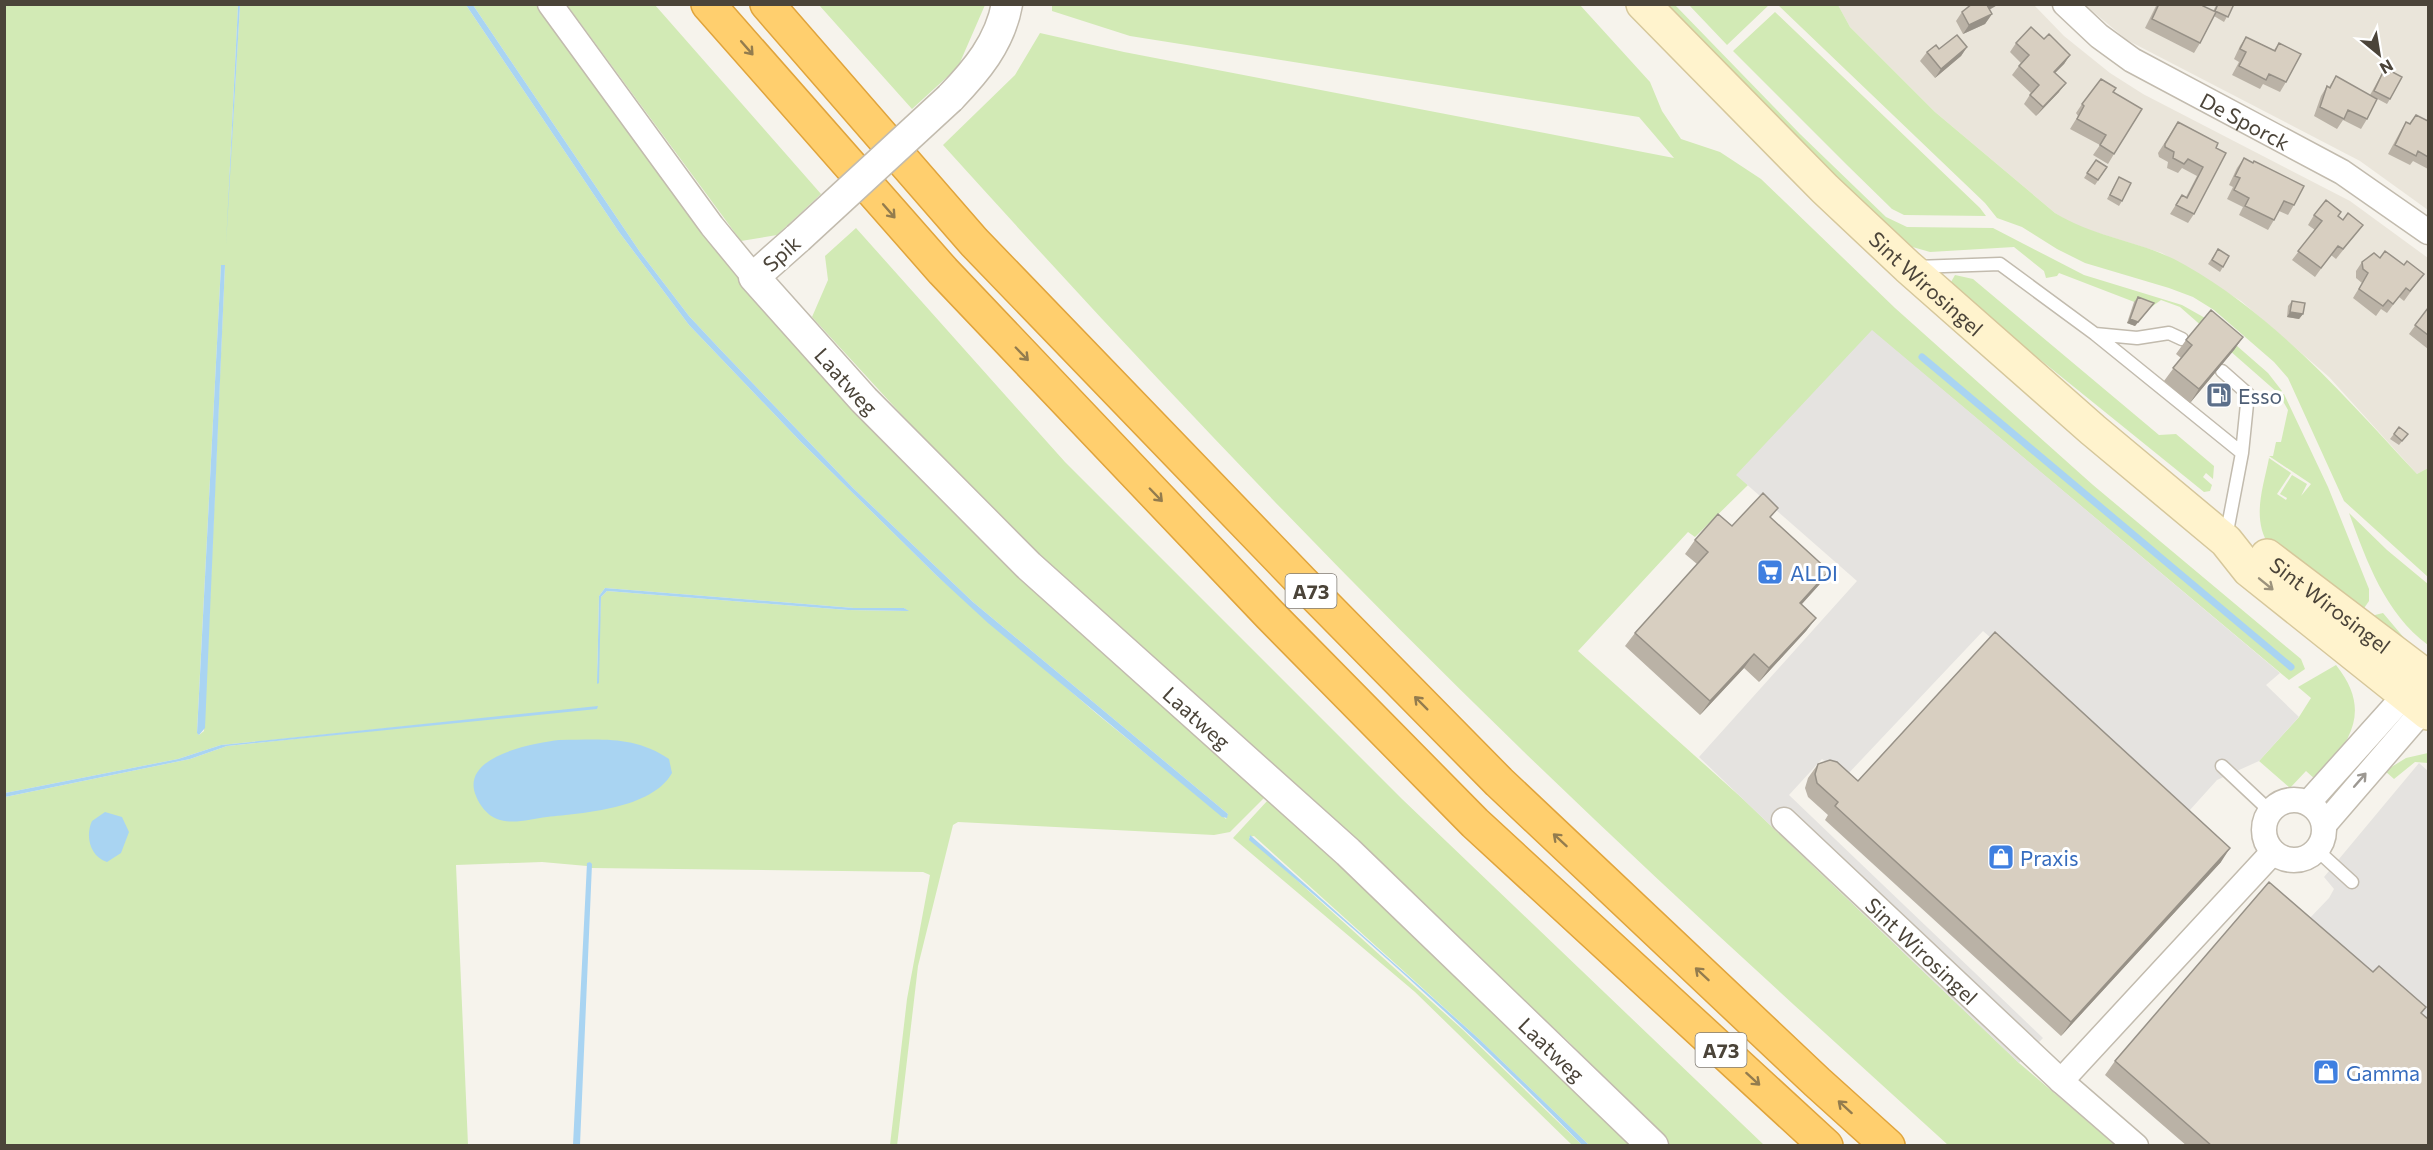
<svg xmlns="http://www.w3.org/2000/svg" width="2433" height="1150" font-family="Commissioner,sans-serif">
<rect width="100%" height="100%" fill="#f6f3ec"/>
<!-- residential -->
<path fill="#eae5da" d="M1838,5H2034L2064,36L2110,73L2143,94L2350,201L2428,258V468L2417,474L2329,377L2241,301L2162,253L2076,226L2055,213L1935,112L1850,27Z
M2085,5H2428V210L2360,161L2127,40Z"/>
<!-- green -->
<path fill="#d2eab5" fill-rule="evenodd" d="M5,4L238,5L228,205L240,5H466L619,232L689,325L800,441L937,576L1097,714L1226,819L1228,814L973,602L853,488L718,347L689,316L640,252L473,5H540L695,223L1265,797L1230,832L1214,835L958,822L953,825L918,966L897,1146L890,1145L907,999L930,875L923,872L591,868L590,862L587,866L542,862L456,865L468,1145H5V797L190,759L227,746L598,707L221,745L178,759L5,793ZM221,265H225L204,731L199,735L197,732ZM605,588L854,608H904L908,611L848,610L607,591L601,597L597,684L599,596Z
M1052,4L1580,5L1650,82L1662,111L1681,139L1720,152L1761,179L1895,308L2093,485L2301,659L2305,669L2289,680L1872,331L1737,475L1748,485L1695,537L1688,532L1578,651L1743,799L2019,1063L2115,1145H1948C1804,1014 1659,883 1520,748C1320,554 1129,351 943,145L1015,75L1040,33L1124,52L1674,158L1639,117L1130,36L1052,11Z
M1770,4L1727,45L1689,5V4Z
M567,5H655L821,194L777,235L741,241Z
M819,5L985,4V5L958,67L912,109Z
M1663,5H1675L1800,134L1886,217L1907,227L1993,228L2084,275L2182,305L2205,318L2268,373L2282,391L2278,393L2180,307L2161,300L2150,308L2059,273L2057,276L2046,278L2044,271L2014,247L1930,252L1902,244Z
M1778,5H1838L1850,27L1935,112L2055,213C2095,238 2144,241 2185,265C2278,318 2345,397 2417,474L2428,468V577L2344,501L2288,378L2274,362L2214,310L2193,297L2169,288L2085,263L2057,249L2022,227L1997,218L1985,203Z
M1775,12L1980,208L1986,216L1904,215L1892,209L1847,165L1733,51Z
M856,228L1065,462L1402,799L1764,1145H1669L1569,1042L979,499L812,317L828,280L825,256Z
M1955,275L1973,279L2159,435L2176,434L2214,466L2213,479L2206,473L2203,477L2212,485L2210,491L2204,492L1953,289L1951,282Z
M2284,394L2328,487L2369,589V601L2358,617L2270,547C2251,519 2263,489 2269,458L2291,473L2277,494L2286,500L2287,498L2280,494L2292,475L2307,484L2301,496L2311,484L2269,456H2273L2276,442H2281L2288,410L2280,396Z
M2349,513L2387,550L2428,584V645C2385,613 2367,562 2349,513Z
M2383,613L2405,639L2428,657V670L2367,624L2375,615Z
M2336,665C2373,711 2350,743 2316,780L2306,771L2290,788L2259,761L2299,717L2311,698L2298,687Z
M2428,753V763L2415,762L2394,779L2385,771L2406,758Z
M1273,799L1636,1145H1589L1479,1039L1254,836L1249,837L1462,1029L1582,1145H1572L1415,992L1233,838L1268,800Z"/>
<!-- parking -->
<path fill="#e5e3e0" d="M1872,330L2280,673L2266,685L2299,717L2259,761L2217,780L2189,811L1983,631L1846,776L1822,759L1789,795L2043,1038L2019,1063L1699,757L1857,581L1736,475Z
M2419,763L2428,771V1029L2308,920L2329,898L2334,889L2324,877Z"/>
<!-- water -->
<path fill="#a9d4f2" d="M238,5H240L226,245Z
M466,5H473L640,252L689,316L718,347L853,488L973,602L1228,814L1227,818L1222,817L988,623L937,576L800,441L689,325L619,232Z
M221,265H225L205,728L199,735L197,733Z
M605,588L854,608H904L909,611L848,610L607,591L601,597L599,683L597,684L599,596Z
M598,706L597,709L227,746L190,759L5,797V793L178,759L221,745Z
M559,740C600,740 633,735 669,759L672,773C652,809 583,813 547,817C531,819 512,825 497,819C487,815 480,806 476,796C459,756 534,743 559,740Z
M105,812L122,817L129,832L121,853L107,862C90,857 85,836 92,821Z
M1250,835L1479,1039L1589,1145H1582C1477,1038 1365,936 1249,840Z
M590,862L592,864L580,1145H573L587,863Z"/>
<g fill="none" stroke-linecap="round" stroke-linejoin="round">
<!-- stream -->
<path stroke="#a9d4f2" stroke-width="7" d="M1922,357L2291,667"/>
<defs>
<path id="service" d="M1916,267L2000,264L2095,334L2242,453
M2095,334L2137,338L2169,333L2182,339
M2222,371L2248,394L2242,453L2226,537
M2222,766L2271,812
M2317,850L2352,882"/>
<g id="minor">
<path d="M550,4L712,226L754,277"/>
<path id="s1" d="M2065,4L2099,36L2132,60L2342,172L2428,232"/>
<circle cx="2294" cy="830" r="30"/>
<path d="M2308,803L2405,695"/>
<path id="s2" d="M1784,820L2061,1081L2136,1146"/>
<path d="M2324,825L2424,709"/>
<path d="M2061,1081L2273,852"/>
</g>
<g id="tertiary">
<path d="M950,98C976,71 1000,43 1007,4"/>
<path id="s3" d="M798,238L754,277L864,400L1029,566L1348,852L1653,1146"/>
</g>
<g id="secondary">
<path id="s4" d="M1643,4L1825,189L1908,267L2093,430L2226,541L2249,570L2428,713"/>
<path id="s5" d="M2267,556L2428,678"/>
</g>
<path id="motorway" d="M708,4L943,271L1270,615L1475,823L1826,1146
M767,4L974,242L1301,581L1499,782L1817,1082L1888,1146"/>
</defs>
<!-- service casing -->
<use href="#service" stroke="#c2bbae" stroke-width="15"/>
<!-- minor casing -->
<use href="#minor" stroke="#c2bbae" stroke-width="27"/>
<!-- tertiary casing -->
<use href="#tertiary" stroke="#c2bbae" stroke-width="33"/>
<!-- secondary casing -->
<use href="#secondary" stroke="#d6c79b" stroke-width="36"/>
<!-- motorway casing -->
<use href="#motorway" stroke="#e0a43c" stroke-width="36"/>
<!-- service -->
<use href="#service" stroke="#fff" stroke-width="12"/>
<!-- minor -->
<use href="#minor" stroke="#fff" stroke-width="24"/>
<!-- tertiary -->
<use href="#tertiary" stroke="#fff" stroke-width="30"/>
<!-- secondary -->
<use href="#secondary" stroke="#fff3cd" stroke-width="33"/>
<!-- motorway -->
<use href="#motorway" stroke="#ffcf6e" stroke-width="33"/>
<defs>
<path id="tertiary-bridge" d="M798,238L950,98"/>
</defs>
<!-- tertiary-bridge casing -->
<use href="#tertiary-bridge" stroke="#c2bbae" stroke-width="33" stroke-linecap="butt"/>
<!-- tertiary-bridge -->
<use href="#tertiary-bridge" stroke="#fff" stroke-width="30"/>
</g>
<!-- wall -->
<path fill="#bab2a6" d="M1967,4H1999L1989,10L1992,14L1985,24L1963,34L1956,21L1962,12L1968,7Z
M2157,4H2204L2203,6L2213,11L2217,4H2234L2224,22L2214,16L2200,43L2194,53L2145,28Z
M2246,37L2274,50L2279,43L2286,82L2280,92L2263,84L2260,89L2232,75L2239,62L2234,59L2240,46Z
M2044,39L2070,55L2064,64L2055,73L2059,92L2036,116L2024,104L2031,93L2012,75L2021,63L2010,52L2016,43Z
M1967,47L1961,56L1935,78L1920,61L1927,52L1939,49Z
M2385,68L2390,99L2387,104L2370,95Z
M2336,76L2367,119L2361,129L2343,120L2337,129L2314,116L2321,96L2327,86L2329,87Z
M2113,92L2114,154L2108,164L2093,155L2100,145L2070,129L2078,116L2076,113L2082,104Z
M2416,115L2428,121V169L2413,161L2410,165L2388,154L2400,132L2406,122L2409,124Z
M2178,122L2216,148L2194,214L2188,223L2170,214L2182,195L2186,197L2197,176L2182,168L2178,173L2167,168L2168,162L2159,157L2158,153Z
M2244,158L2294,205L2288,215L2279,211L2274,220L2268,230L2239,215L2243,207L2227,199L2233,187L2229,185L2237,168Z
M2096,160L2107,167L2095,185L2084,178Z
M2119,177L2122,201L2119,206L2107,199Z
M2314,215L2338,216L2343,220L2363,225L2336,259L2331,255L2315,277L2292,260L2315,230L2308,225Z
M2218,249L2223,267L2220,272L2208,264Z
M2380,258L2417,283L2404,301L2399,297L2387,313L2381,309L2376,316L2353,298L2362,283L2356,278V271L2362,262Z
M2138,297L2154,303L2135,326L2127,323L2134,302Z
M2292,301L2303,314L2299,319L2287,317L2288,306Z
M2428,308V349L2409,334Z
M2243,337L2234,350L2190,403L2164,381L2181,358L2176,354L2186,340Z
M2399,427L2408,434L2399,445L2390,439Z
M1771,518L1829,571L1819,585L1801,605L1816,618L1806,631L1759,682L1744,668L1700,715L1625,646L1635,633L1697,564L1685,554L1695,540L1732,526Z
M1818,764L1858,781L2221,862L2061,1036L1825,820L1828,815L1808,797L1805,788L1808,778Z
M2421,1013L2428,1146H2187L2105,1075L2115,1061Z"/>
<!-- shaded-wall -->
<path fill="#979187" d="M1989,4H1999L1980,15L1987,5Z
M1992,14L1985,24L1963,34L1969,25Z
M1967,47L1961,56L1935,78L1941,69Z
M2070,55L2064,64L2047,81L2054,72Z
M2066,83L2059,92L2036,116L2043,107Z
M2154,303L2135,326L2127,323L2130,319Z
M2290,312L2303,314L2299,319L2287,317Z
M2243,337L2234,350L2190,403L2199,389Z
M1829,571L1819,585L1790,617L1800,603Z
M1816,618L1806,631L1759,682L1769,668Z
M1754,654L1744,668L1700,715L1710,701Z
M2230,848L2221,862L2061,1036L2071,1022Z"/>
<!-- building -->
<path fill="#d8cfc1" stroke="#979187" stroke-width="1.5" d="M1972,4H1989L1987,5L1992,14L1969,25L1962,12Z
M2159,4H2204L2203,6L2216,12L2200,43L2152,19Z
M2218,4H2234L2228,17L2215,11Z
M2031,27L2044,39L2049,34L2070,55L2054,72L2066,83L2043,107L2030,95L2039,85L2019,66L2029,55L2016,43Z
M1957,35L1967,47L1941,69L1927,52L1936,45L1939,49Z
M2246,37L2275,51L2279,43L2301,54L2286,82L2269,74L2266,80L2239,66L2246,52L2240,49Z
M2385,68L2402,77L2390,99L2374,91Z
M2336,76L2377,99L2367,119L2348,110L2344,119L2320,107L2327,86L2330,88Z
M2101,79L2116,88L2113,92L2142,109L2114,154L2100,145L2106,135L2077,119L2084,106L2082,104Z
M2416,115L2428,121V157L2418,151L2416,156L2395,145L2406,122L2410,124Z
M2178,122L2218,143L2216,148L2226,153L2194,214L2176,205L2182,195L2187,198L2203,167L2188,159L2184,164L2173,158L2174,152L2165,147V144Z
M2244,158L2253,163L2254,161L2304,186L2294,205L2284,201L2274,220L2245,206L2249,198L2234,190L2240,178L2235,176Z
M2096,160L2107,167L2098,180L2087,173Z
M2119,177L2131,183L2122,201L2110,195Z
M2326,200L2341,212L2338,216L2343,220L2348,213L2363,225L2343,249L2338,246L2321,268L2298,251L2322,221L2314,215Z
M2218,249L2229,256L2223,267L2212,260Z
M2385,251L2404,265L2407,261L2424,274L2410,291L2406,288L2393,304L2388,300L2383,306L2359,289L2368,273L2363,269L2362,262L2374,253L2380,258Z
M2138,297L2154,303L2138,322L2130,319Z
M2292,301L2305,303L2303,314L2290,312Z
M2428,308V335L2415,325Z
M2211,310L2243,337L2199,389L2173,368L2192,345L2186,340Z
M2399,427L2408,434L2402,441L2394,434Z
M1763,493L1778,508L1770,517L1829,571L1800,603L1816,618L1769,668L1754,654L1710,701L1635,633L1708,552L1695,540L1718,514L1732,526Z
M1995,632L2230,848L2071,1022L1835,806L1838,802L1817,783L1815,774L1818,764L1830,760L1837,762L1858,781Z
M2269,882L2373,972L2379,966L2426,1007L2421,1013L2428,1019V1146H2212L2115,1061Z"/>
<!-- one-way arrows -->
<defs><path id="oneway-shaft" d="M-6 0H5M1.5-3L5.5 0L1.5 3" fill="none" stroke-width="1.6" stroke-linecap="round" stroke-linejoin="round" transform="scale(1.5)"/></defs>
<g stroke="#937c4e">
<use href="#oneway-shaft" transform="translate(747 48) rotate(49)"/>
<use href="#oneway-shaft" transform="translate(889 211) rotate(49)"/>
<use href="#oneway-shaft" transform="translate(1022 354) rotate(46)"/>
<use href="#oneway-shaft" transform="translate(1156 495) rotate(46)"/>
<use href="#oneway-shaft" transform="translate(1421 703) rotate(-135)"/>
<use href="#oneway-shaft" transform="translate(1560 840) rotate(-137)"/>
<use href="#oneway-shaft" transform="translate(1702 974) rotate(-137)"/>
<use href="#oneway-shaft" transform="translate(1753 1079) rotate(42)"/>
<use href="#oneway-shaft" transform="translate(1845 1107) rotate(-138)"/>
</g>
<use stroke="#9c937c" href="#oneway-shaft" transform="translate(2266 584) rotate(39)"/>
<use stroke="#9c9892" href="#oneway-shaft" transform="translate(2360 780) rotate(-49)"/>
<!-- icons -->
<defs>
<symbol id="fuel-square" viewBox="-11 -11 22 22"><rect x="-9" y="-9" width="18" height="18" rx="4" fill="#5c6f8a" stroke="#fff"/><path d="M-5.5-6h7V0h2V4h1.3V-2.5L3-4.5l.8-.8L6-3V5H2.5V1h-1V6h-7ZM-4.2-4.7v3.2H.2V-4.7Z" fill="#fff"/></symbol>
<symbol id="supermarket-square" viewBox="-11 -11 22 22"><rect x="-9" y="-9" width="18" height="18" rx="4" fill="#3f7fe0" stroke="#fff"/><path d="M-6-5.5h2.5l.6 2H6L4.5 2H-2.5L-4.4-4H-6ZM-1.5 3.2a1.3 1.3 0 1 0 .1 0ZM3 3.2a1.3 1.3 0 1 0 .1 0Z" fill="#fff"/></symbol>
<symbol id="shop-square" viewBox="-11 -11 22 22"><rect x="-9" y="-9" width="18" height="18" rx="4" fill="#3f7fe0" stroke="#fff"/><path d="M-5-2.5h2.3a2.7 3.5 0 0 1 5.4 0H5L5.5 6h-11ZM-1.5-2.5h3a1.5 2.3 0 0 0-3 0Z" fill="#fff"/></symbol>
</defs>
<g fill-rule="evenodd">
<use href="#fuel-square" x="2204" y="380" width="30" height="30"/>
<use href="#supermarket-square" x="1755" y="557" width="30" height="30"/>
<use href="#shop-square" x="1986" y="842" width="30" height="30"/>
<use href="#shop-square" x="2311" y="1057" width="30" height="30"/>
</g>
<g text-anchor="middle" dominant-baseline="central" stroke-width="6" stroke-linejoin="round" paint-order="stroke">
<!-- shield labels -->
<g fill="#fff" stroke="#817c74" stroke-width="1.5">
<rect x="1285.5" y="574" width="51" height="34" rx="4.5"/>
<rect x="1695.5" y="1033" width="51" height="34" rx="4.5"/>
</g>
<g font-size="20" font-weight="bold" fill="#4b4439">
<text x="1311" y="591">A73</text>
<text x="1721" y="1050">A73</text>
</g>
<!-- street labels -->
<g font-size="21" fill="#4b4439" stroke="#fff">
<text stroke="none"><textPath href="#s1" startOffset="216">De Sporck</textPath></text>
<text transform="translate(781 253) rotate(-42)">Spik</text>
<text stroke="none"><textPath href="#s4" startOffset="398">Sint Wirosingel</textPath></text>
<text stroke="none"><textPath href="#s3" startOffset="198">Laatweg</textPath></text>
<text stroke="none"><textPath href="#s5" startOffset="80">Sint Wirosingel</textPath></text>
<text stroke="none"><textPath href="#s3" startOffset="684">Laatweg</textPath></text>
<text stroke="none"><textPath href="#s2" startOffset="190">Sint Wirosingel</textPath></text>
<text stroke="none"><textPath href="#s3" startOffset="1170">Laatweg</textPath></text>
</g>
<!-- service labels -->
<g font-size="21" fill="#4e5e75" stroke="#fff" text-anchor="start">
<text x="2238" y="395">Esso</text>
</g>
<!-- shop labels -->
<g font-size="21" fill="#366cbe" stroke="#fff" text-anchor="start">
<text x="1790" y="572">ALDI</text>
<text x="2020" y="857">Praxis</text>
<text x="2346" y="1072">Gamma</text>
</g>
</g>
<!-- border -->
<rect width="2433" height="1150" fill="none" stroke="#4b4439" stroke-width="12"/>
<!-- north arrow -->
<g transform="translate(2379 54) rotate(150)" stroke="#ffffff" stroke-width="4.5" paint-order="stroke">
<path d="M0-4.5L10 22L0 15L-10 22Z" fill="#4b4439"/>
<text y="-9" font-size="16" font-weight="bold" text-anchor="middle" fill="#4b4439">N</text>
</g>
</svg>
